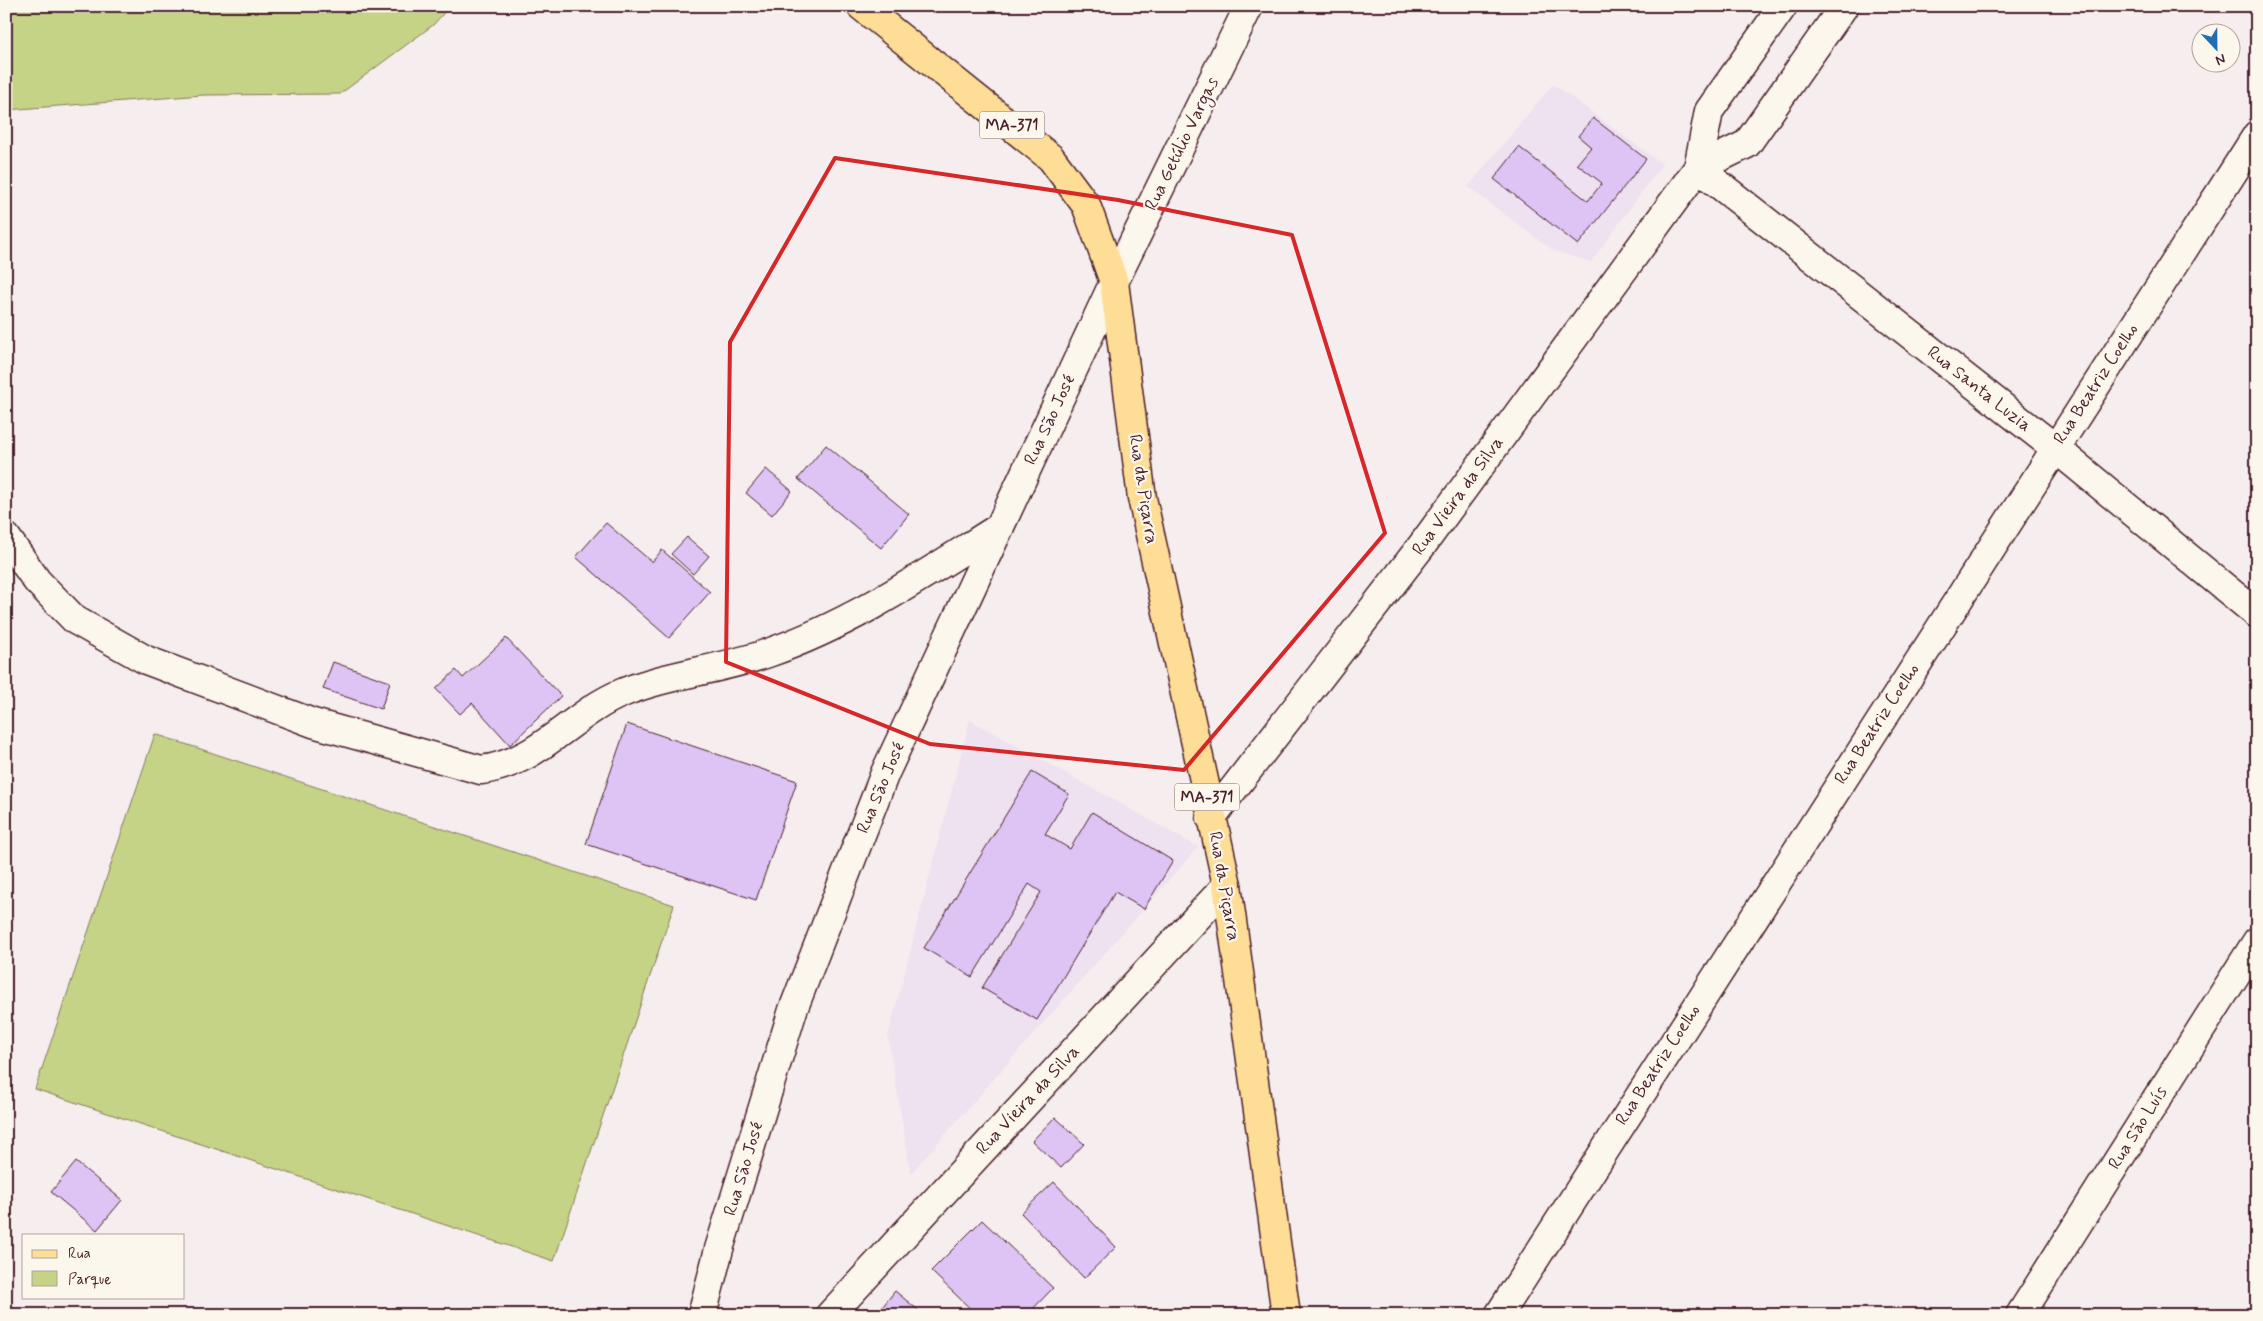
<svg xmlns="http://www.w3.org/2000/svg" width="2263" height="1321" font-family="Mynerve,sans-serif">
<rect width="100%" height="100%" fill="#f5edee"/>
<filter id="ink" filterUnits="userSpaceOnUse"><feTurbulence type="fractalNoise" baseFrequency=".02" numOctaves="2"/><feDisplacementMap in="SourceGraphic" scale="10" xChannelSelector="R" yChannelSelector="G"/><feConvolveMatrix kernelMatrix="1 2 1 2 8 2 1 2 1" color-interpolation-filters="sRGB"/></filter>
<g filter="url(#ink)">
<!-- built -->
<path fill="#eee1f0" d="M1553,84L1662,164L1591,262L1554,251L1468,187Z
M970,720L1198,847L911,1173L888,1037Z"/>
<!-- green -->
<path fill="#c5d387" stroke="#887959" d="M6,6H450L433,25L340,94L203,95L6,110Z
M155,734L674,905L554,1261L35,1089Z"/>
<!-- building -->
<path fill="#ddc4f4" stroke="#4a1f2b" d="M1593,118L1646,159L1578,245L1494,179L1519,147L1588,201L1602,183L1577,164L1591,147L1578,136Z
M826,445L909,514L881,548L798,479Z
M766,469L792,491L772,515L746,493Z
M606,523L652,562L662,550L710,592L669,638L576,557Z
M687,537L709,556L693,574L671,554Z
M506,638L561,696L510,745L472,703L460,714L436,689L456,670L463,678Z
M333,662L390,682L381,709L323,689Z
M627,724L797,781L756,900L586,844Z
M1032,772L1069,794L1045,834L1070,849L1092,812L1173,861L1144,909L1115,892L1037,1020L982,988L1041,892L1029,884L972,977L924,948Z
M1055,1117L1084,1144L1061,1168L1032,1141Z
M76,1162L122,1200L97,1230L51,1192Z
M1054,1182L1116,1247L1084,1278L1021,1213Z
M982,1220L1053,1288L1027,1315H977L931,1271Z
M895,1291L924,1315H876Z"/>
<g fill="none" stroke-linecap="round" stroke-linejoin="round">
<defs>
<path id="minor" d="M1698,168L2055,448L2257,614
M1698,168L1747,144L1844,6
M6,537L37,581L75,620L146,660L313,723L481,770C539,763 571,714 622,693C668,674 720,670 768,653C852,624 925,574 1000,527
M1211,818L1423,544L1698,168L1709,111L1783,6
M702,1315L719,1249L793,1010L885,773L1114,282L1249,6
M830,1315L1227,885
M1499,1315L2257,135
M2020,1315L2257,941"/>
<path id="major" d="M861,6L1051,158L1086,205L1114,282L1142,498L1227,885L1286,1315"/>
</defs>
<!-- minor casing -->
<use href="#minor" stroke="#4a1f2b" stroke-width="31"/>
<!-- major casing -->
<use href="#major" stroke="#4a1f2b" stroke-width="31"/>
<!-- minor -->
<use href="#minor" stroke="#fbf7ec" stroke-width="28"/>
<!-- major -->
<use href="#major" stroke="#fedd96" stroke-width="28"/>
</g>
</g>
<!-- marked area -->
<path fill="none" stroke="#d62828" stroke-width="4" stroke-linejoin="round" d="M835,158L1118,200L1292,235L1385,533L1184,770L930,744L726,662L730,342Z"/>
<g text-anchor="middle" dominant-baseline="central" stroke-width="4.5" stroke-linejoin="round" paint-order="stroke">
<!-- shield labels -->
<g fill="#fbf7ec" stroke="#7f6065" stroke-width="1">
<rect x="979.5" y="111.5" width="65" height="27" rx="4"/>
<rect x="1174.5" y="783.5" width="65" height="27" rx="4"/>
</g>
<g font-size="16" font-weight="bold" fill="#4a1f2b">
<text x="1012" y="125">MA-371</text>
<text x="1207" y="797">MA-371</text>
</g>
<!-- street labels -->
<g font-size="18" fill="#4a1f2b" stroke="#fbf7ec">
<text transform="translate(1182 144) rotate(-64)">Rua Getúlio Vargas</text>
<text transform="translate(2096 384) rotate(-57)">Rua Beatriz Coelho</text>
<text transform="translate(1979 389) rotate(38)">Rua Santa Luzia</text>
<text transform="translate(1050 420) rotate(-65)">Rua São José</text>
<text transform="translate(1143 489) rotate(81)">Rua da Piçarra</text>
<text transform="translate(1458 496) rotate(-54)">Rua Vieira da Silva</text>
<text transform="translate(1877 724) rotate(-57)">Rua Beatriz Coelho</text>
<text transform="translate(881 788) rotate(-67)">Rua São José</text>
<text transform="translate(1224 886) rotate(80)">Rua da Piçarra</text>
<text transform="translate(1658 1065) rotate(-57)">Rua Beatriz Coelho</text>
<text transform="translate(1028 1100) rotate(-47)">Rua Vieira da Silva</text>
<text transform="translate(2138 1128) rotate(-58)">Rua São Luís</text>
<text transform="translate(744 1169) rotate(-73)">Rua São José</text>
</g>
</g>
<!-- margin -->
<rect width="2263" height="1321" fill="none" stroke="#fbf7ec" stroke-width="25"/>
<rect x="12" y="12" width="2238" height="1296" fill="none" stroke="#4a1f2b" stroke-width="2" filter="url(#ink)"/>
<!-- legend -->
<rect x="22" y="1234" width="162" height="65" fill="#fbf7ec" stroke="#b4a19f"/>
<rect x="32" y="1250" width="25" height="8" fill="#fedd96" stroke="#b4a19f"/>
<text x="68" y="1258" font-size="15" fill="#4a1f2b">Rua</text>
<rect x="32" y="1271" width="25" height="15" fill="#c5d387" stroke="#b4a19f"/>
<text x="68" y="1284" font-size="15" fill="#4a1f2b">Parque</text>
<!-- north arrow -->
<g transform="translate(2216 48) rotate(158)"><circle r="24" fill="#fbf7ec" stroke="#b4a19f"/>
<path d="M0-4L9 19L0 12L-9 19Z" fill="#1f6fb2"/>
<text y="-8" font-size="14" font-weight="bold" text-anchor="middle" fill="#4a1f2b">N</text>
</g>
</svg>
